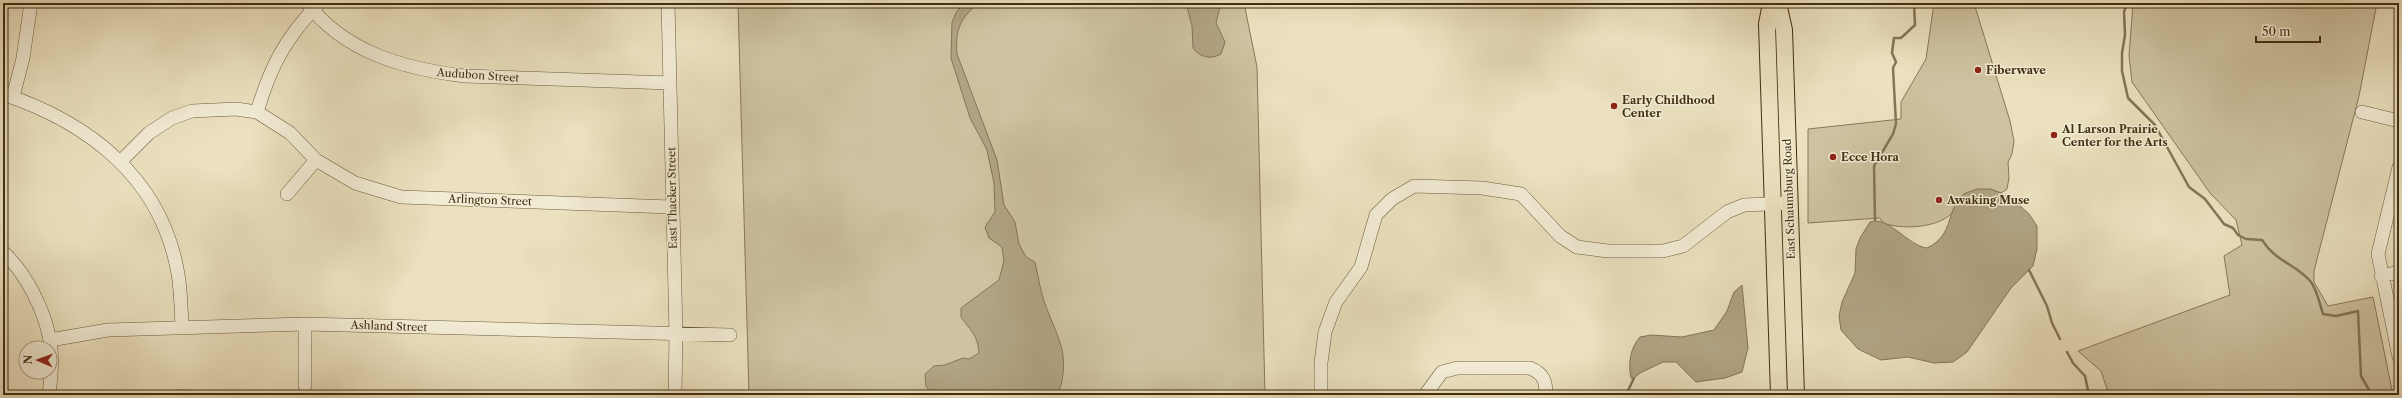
<svg xmlns="http://www.w3.org/2000/svg" width="2402" height="398" font-family="'Libre Caslon Text',serif">
<rect width="100%" height="100%" fill="#ebe1bf"/>
<filter id="stains"><feTurbulence type="fractalNoise" baseFrequency=".005" numOctaves="4"/><feColorMatrix values="0 0 0 0 .2 0 0 0 0 .09 0 0 0 0 .02 0 0 0 .5 -.17"/></filter>
<radialGradient id="worn" r=".72"><stop offset=".6" stop-color="#630" stop-opacity="0"/><stop offset="1" stop-color="#630" stop-opacity=".3"/></radialGradient>
<!-- green -->
<path fill="#cec3a1" stroke="#887859" d="M738,3H1244L1257,67L1265,395H749Z
M1934,3H1974L2010,121L2014,141L2012,154L2008,162L2009,178L2007,189L2001,193L1990,189L1964,194C1961,200 1957,208 1952,213C1938,228 1902,230 1883,223L1880,218L1808,223V129L1901,119V102L1926,59Z
M2131,3H2377L2359,96L2314,271V282L2328,306L2373,297L2393,395H2109L2101,371L2078,351L2230,295L2224,256L2242,245L2236,220L2210,193L2132,82L2129,56L2133,4Z
M176,390L362,395H175Z"/>
<!-- water -->
<path fill="#b1a484" stroke="#847556" d="M965,3H980C960,16 955,31 957,54L997,160L1004,205L1015,222L1019,244L1026,257L1035,262C1038,275 1040,289 1044,301C1057,338 1072,354 1058,395H932L926,386L925,374L934,366L945,365L963,358L969,359L979,353C978,335 970,330 961,317V308L999,280L1004,261L1002,247L989,238L985,227L995,212L994,183L987,150L970,118L951,58L952,22L957,11Z
M1186,3H1221L1216,23L1225,42L1221,54C1210,60 1200,57 1193,48L1192,26Z
M1976,189H1990L2001,193L2017,203L2029,214L2037,226V249L2033,266L2011,288L1967,352L1953,362L1934,363L1908,357L1881,360L1858,349L1841,330L1839,316L1842,302L1855,273L1856,249L1860,238L1870,222C1888,215 1908,246 1927,248C1955,235 1945,210 1964,194C1967,192 1973,191 1976,189Z
M1742,285L1748,348L1742,372L1725,378L1696,382L1676,362H1663L1640,373L1634,378H1631C1628,364 1630,348 1640,337L1651,335L1682,337L1714,330L1727,311L1734,292Z"/>
<g fill="none" stroke-linecap="round" stroke-linejoin="round">
<!-- stream -->
<path stroke="#847556" stroke-width="2.5" d="M2127,3L2124,12L2125,35L2122,53V71L2128,98L2155,125L2189,187L2205,199L2224,224L2233,228L2238,235L2246,239L2262,240C2276,262 2296,264 2311,282C2317,290 2320,305 2323,314L2336,316L2358,311L2361,376L2372,395
M1875,220L1874,166L1893,134L1896,124L1893,68L1896,62L1892,53L1894,38H1901L1915,25L1914,3
M2029,270L2047,306L2052,323L2060,339
M2067,352L2073,363L2085,376L2089,395
M1626,395L1634,378"/>
<defs>
<path id="minor" d="M307,3C345,53 406,69 465,76L670,83
M668,3L676,334L675,393
M3,94C90,123 162,179 178,274C181,291 181,309 182,326
M13,97L23,58L31,3
M257,112C271,65 285,39 319,3
M2362,112L2399,121
M121,161L149,133L172,118L192,111L236,109L257,112L290,133L316,160L355,183L401,197L671,207
M2399,167L2378,254L2399,357
M287,194L316,160
M3,252C26,273 44,309 50,340C53,358 51,377 49,395
M2381,276L2399,272
M305,324V386
M50,340L108,330L305,324L730,335
M1321,395V363L1325,332L1336,302L1361,267L1376,215L1392,199L1414,186L1482,188L1521,194L1560,236L1577,247L1608,251H1663L1683,246L1727,212L1744,205L1789,203
M1425,395L1442,372L1457,368H1530C1544,374 1546,381 1546,395"/>
<path id="major" d="M1771,3L1767,24L1779,395
M1778,3L1784,30L1796,395"/>
</defs>
<!-- minor casing -->
<use href="#minor" stroke="#6c5b3c" stroke-width="14"/>
<!-- major casing -->
<use href="#major" stroke="#412e11" stroke-width="18"/>
<!-- minor -->
<use href="#minor" stroke="#f2ecd5" stroke-width="13"/>
<!-- major -->
<use href="#major" stroke="#ebe1bf" stroke-width="16"/>
</g>
<!-- markers -->
<g fill="#8f2418" stroke="#f2ecd5" stroke-width="1.5">
<circle cx="1978" cy="70" r="4"/>
<circle cx="1614" cy="106" r="4"/>
<circle cx="2054" cy="135" r="4"/>
<circle cx="1833" cy="157" r="4"/>
<circle cx="1939" cy="200" r="4"/>
</g>
<g text-anchor="middle" dominant-baseline="central" stroke-width="3" stroke-linejoin="round" paint-order="stroke">
<!-- poi labels -->
<g font-size="11" font-weight="bold" fill="#412e11" stroke="#f2ecd5" text-anchor="start">
<text x="1986" y="70">Fiberwave</text>
<text x="1622" y="100">Early Childhood<tspan x="1622" dy="13">Center</tspan></text>
<text x="2062" y="129">Al Larson Prairie<tspan x="2062" dy="13">Center for the Arts</tspan></text>
<text x="1841" y="157">Ecce Hora</text>
<text x="1947" y="200">Awaking Muse</text>
</g>
<!-- street labels -->
<g font-size="11" fill="#412e11" stroke="#f2ecd5">
<text transform="translate(478 75) rotate(4)">Audubon Street</text>
<text transform="translate(672 198) rotate(-91)">East Thacker Street</text>
<text transform="translate(1789 199) rotate(-92)">East Schaumburg Road</text>
<text transform="translate(490 200) rotate(2)">Arlington Street</text>
<text transform="translate(389 326) rotate(2)">Ashland Street</text>
</g>
</g>
<!-- margin -->
<rect width="2402" height="398" fill="none" stroke="#ebe1bf" stroke-width="16"/>
<rect x="4" y="4" width="2394" height="390" fill="none" stroke="#412e11" stroke-width="2"/>
<rect x="8" y="8" width="2386" height="382" fill="none" stroke="#412e11"/>
<!-- north arrow -->
<g transform="translate(38 360) rotate(272)"><circle r="19" fill="#f2ecd5" stroke="#aba087"/>
<path d="M0-3L7 15L0 10L-7 15Z" fill="#8f2418"/>
<text y="-6" font-size="11" font-weight="bold" text-anchor="middle" fill="#412e11">N</text>
</g>
<!-- scale -->
<path d="M2256 36v6h64v-6" fill="none" stroke="#412e11" stroke-width="2"/>
<text x="2262" y="36" font-size="12" fill="#412e11" stroke="#f2ecd5" stroke-width="3" paint-order="stroke">50 m</text>
<rect width="100%" height="100%" filter="url(#stains)"/>
<rect width="100%" height="100%" fill="url(#worn)"/>
</svg>
